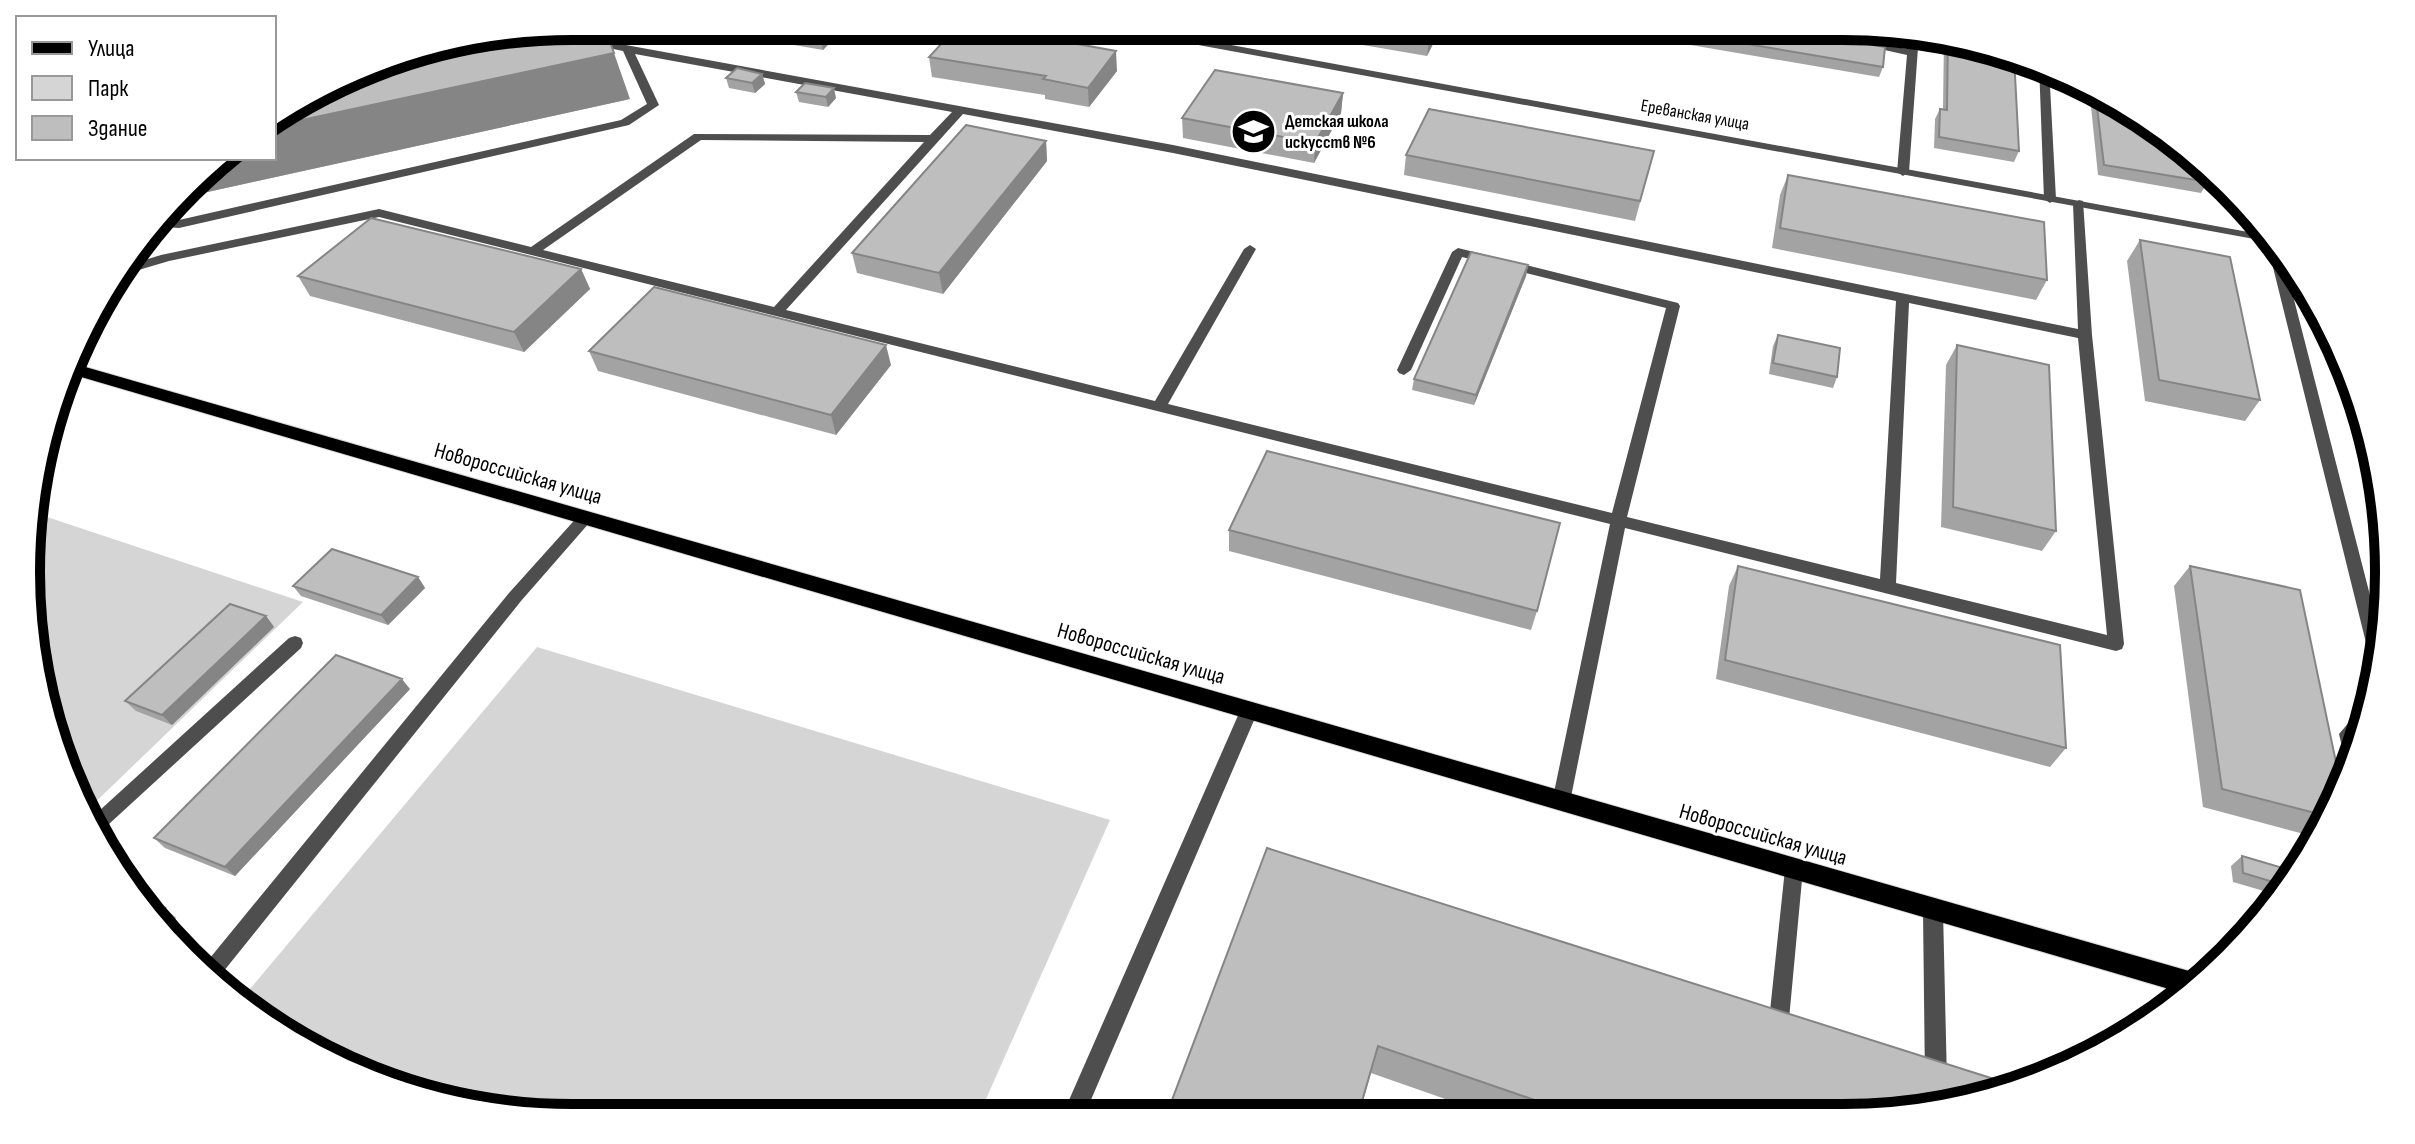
<svg xmlns="http://www.w3.org/2000/svg" width="2415" height="1144" font-family="'Sofia Sans Condensed',sans-serif">
<rect width="100%" height="100%" fill="#fff"/>
<!-- green -->
<path fill="#d5d5d5" d="M35,513L303,602L83,814L31,643Z
M537,647L1110,820L978,1117L572,1118L465,1107L363,1076L269,1026L239,1002Z"/>
<g fill="none" stroke-linecap="round" stroke-linejoin="round">
<defs>
<path id="primary" d="M75,364L2196,973L2204,976L2186,994L71,374Z"/>
</defs>
<!-- primary casing -->
<use href="#primary" stroke="#dbdbdb" stroke-width="2"/>
<!-- service -->
<path fill="#4e4e4e" fill-rule="evenodd" d="M1195,26H1205L1194,43H1186L1185,41Z
M1909,33L1919,34L1909,172L1903,176L1897,172L1907,55L1862,45L1867,42L1907,49Z
M593,39L1173,145L2078,329L2073,204L2079,200L2083,201L2092,335L2124,644L2122,649L2116,651L1625,528L1570,802L1567,808L1561,810L1555,808L1552,802L1610,524L379,217L169,261L115,277L122,267L161,255L379,209L531,247L694,134L930,135L952,112L635,54L659,105L629,125L179,228L151,226L156,219L179,220L621,120L647,104L623,51L589,44L588,42ZM963,114L1173,153L1896,301L1880,579L1627,517L1680,306L1678,303L1458,248L1452,252L1397,370L1399,373L1404,375L1411,370L1462,257L1666,308L1612,513L1168,404L1256,249L1250,245L1244,249L1155,401L786,310ZM701,140L924,142L774,307L543,250ZM1909,303L2078,338L2107,635L1896,583Z
M2039,64L2049,67L2056,199L2050,203L2044,199Z
M2268,236H2270L2281,249L2382,642L2379,673L2374,672L2372,667L2266,239Z
M585,512L590,514L593,518L590,522L521,601L215,982L201,969L509,593L580,514Z
M295,636L301,638L303,643L301,648L97,835L88,821L289,638Z
M1249,704L1255,706L1258,711L1084,1116H1062L1240,711L1243,706Z
M2368,705L2370,706L2363,729L2357,736L2359,743L2352,766L2345,759L2339,734L2362,707Z
M1794,860L1801,863L1803,869L1788,1030L1785,1037L1778,1040L1771,1037L1768,1030L1785,869L1787,863Z
M1933,901L1940,904L1943,910L1947,1082L1943,1089L1936,1093L1929,1089L1925,1082L1923,910L1926,904Z"/>
<!-- minor -->
<path fill="#4e4e4e" fill-rule="evenodd" d="M1106,26H1128L2270,236L2276,243L1111,29Z"/>
<!-- primary -->
<use href="#primary" fill="#000" fill-rule="evenodd"/>
</g>
<!-- wall -->
<path fill="#a3a3a3" d="M683,26H846L823,50Z
M1359,26H1442L1427,56L1357,44Z
M1579,26H1760L1883,67L1879,77Z
M1829,26H1843L1862,28L1860,31Z
M1944,36L1950,37L2019,151L2014,162L1934,148L1935,119L1940,109H1943Z
M929,57L1117,71L1089,107L1045,99V95L932,77Z
M762,74L765,84L755,93L729,88L726,78Z
M2089,87L2147,118L2208,182L2201,193L2098,175Z
M796,92L836,98L828,107L799,102Z
M1343,93L1341,113L1314,163L1183,138L1182,118Z
M630,99L203,193L181,194L219,158Z
M1046,141L1047,161L943,294L857,273L852,253Z
M1654,151L1635,221L1404,175L1406,155Z
M1788,175L2047,280L2036,300L1772,248L1780,195Z
M2220,179L2229,186L2245,206L2219,201L2217,184Z
M2140,240L2260,400L2245,421L2145,401L2127,261Z
M1528,265L1526,276L1474,405L1412,390L1414,379Z
M581,269L590,289L524,352L310,296L298,276Z
M1778,335L1837,377L1833,388L1769,374L1773,346Z
M1957,345L2056,531L2042,551L1941,527L1946,365Z
M589,351L891,365L836,435L598,371Z
M1229,530L1537,611L1531,630L1229,551Z
M1738,566L2066,748L2050,767L1716,679L1729,586Z
M2190,566L2342,791L2315,837L2203,807L2174,586Z
M418,577L425,588L388,625L301,596L293,586Z
M266,616L274,627L172,725L136,711L125,701Z
M410,689L235,876L165,848L154,838Z
M1267,848L1915,1113L1491,1115L1371,1073L1359,1115L1166,1116Z
M2242,856L2294,874L2281,896L2233,882L2231,866Z"/>
<!-- shaded-wall -->
<path fill="#858585" d="M823,26H846L823,50L819,30Z
M1435,26H1442L1427,56L1429,37Z
M1116,51L1117,71L1089,107L1088,88Z
M614,53L630,99L203,193L195,181L219,158H274V126Z
M762,74L765,84L755,93L752,83Z
M834,88L836,98L828,107L826,97Z
M1343,93L1341,113L1314,163L1315,143Z
M1046,141L1047,161L943,294L939,273Z
M1528,265L1526,276L1474,405L1476,395Z
M581,269L590,289L524,352L514,332Z
M886,345L891,365L836,435L831,415Z
M418,577L425,588L388,625L381,615Z
M266,616L274,627L172,725L162,715Z
M402,679L410,689L235,876L225,867Z
M165,908L176,918L165,929L157,917Z"/>
<!-- building -->
<path fill="#bebebe" stroke="#858585" stroke-width="2" d="M572,26H604L614,53L274,126V120L382,63L522,34Z
M792,26H823L819,30Z
M958,26H978L1116,51L1088,88L1043,79L1046,76L929,57Z
M1366,26H1435L1429,37Z
M1641,26H1760L1885,47L1883,67Z
M1948,36L2014,56L2019,151L1939,137L1940,109L1947,110Z
M737,68L762,74L752,83L726,78Z
M1215,70L1343,93L1315,143L1182,118Z
M805,83L834,88L826,97L796,92Z
M2095,91L2147,118L2204,166L2208,182L2104,165Z
M1429,109L1654,151L1640,201L1406,155Z
M966,125L1046,141L939,273L852,253Z
M1788,175L2044,222L2047,280L1780,228Z
M2225,183L2229,186L2234,192L2226,190Z
M371,218L581,269L514,332L298,276Z
M2140,240L2230,257L2260,400L2159,380Z
M1471,252L1528,265L1476,395L1414,379Z
M654,287L886,345L831,415L589,351Z
M1778,335L1840,348L1837,377L1773,363Z
M1957,345L2049,365L2056,531L1953,507Z
M1267,451L1560,523L1537,611L1229,530Z
M332,549L418,577L381,615L293,586Z
M1738,566L2060,645L2066,748L1725,660Z
M2190,566L2300,590L2342,791L2327,816L2222,789Z
M230,604L266,616L162,715L125,701Z
M336,655L402,679L225,867L154,838Z
M1267,848L2016,1086L1915,1113L1575,1114L1378,1046L1358,1115L1166,1116Z
M2242,856L2293,871L2294,874L2287,886L2243,873Z
M145,900L165,908L157,917Z"/>
<!-- icons -->
<defs>
<symbol id="school-disc" viewBox="-11 -11 22 22"><circle r="9.5" fill="#000" stroke="#fff"/><path d="M0-5L7-2L0 1L-7-2ZM-4 1L0 2.5L4 1V4Q0 6-4 4Z" fill="#fff"/></symbol>
</defs>
<g fill-rule="evenodd">
<use href="#school-disc" x="1228" y="106" width="51" height="51"/>
</g>
<g text-anchor="middle" dominant-baseline="central" stroke-width="6" stroke-linejoin="round" paint-order="stroke">
<!-- far-street labels -->
<g font-size="18" fill="#000" stroke="#fff">
<text transform="translate(1695 115) rotate(10)">Ереванская улица</text>
</g>
<!-- far-poi labels -->
<g font-size="18" font-weight="bold" fill="#000" stroke="#fff" text-anchor="start">
<text x="1285" y="121">Детская школа<tspan x="1285" dy="21">искусств №6</tspan></text>
</g>
<!-- street labels -->
<g font-size="22" fill="#000" stroke="#fff">
<text transform="translate(518 474) rotate(16)">Новороссийская улица</text>
<text transform="translate(1141 654) rotate(16)">Новороссийская улица</text>
<text transform="translate(1763 835) rotate(16)">Новороссийская улица</text>
</g>
</g>
<!-- crop -->
<path d="M0 0H2415V1144H0ZM572 40H1843A532 532 0 0 1 2375 572V572A532 532 0 0 1 1843 1104H572A532 532 0 0 1 40 572V572A532 532 0 0 1 572 40Z" fill="#fff" fill-rule="evenodd"/>
<path fill="none" stroke="#000" stroke-width="10" d="M572 40H1843A532 532 0 0 1 2375 572V572A532 532 0 0 1 1843 1104H572A532 532 0 0 1 40 572V572A532 532 0 0 1 572 40Z"/>
<!-- legend -->
<rect x="16" y="16" width="260" height="144" fill="#ffffff" stroke="#999999" stroke-width="2"/>
<rect x="32" y="42" width="40" height="12" fill="#000000" stroke="#999999" stroke-width="2"/>
<text x="88" y="56" font-size="24" fill="#000000">Улица</text>
<rect x="32" y="76" width="40" height="24" fill="#d5d5d5" stroke="#999999" stroke-width="2"/>
<text x="88" y="96" font-size="24" fill="#000000">Парк</text>
<rect x="32" y="116" width="40" height="24" fill="#bebebe" stroke="#999999" stroke-width="2"/>
<text x="88" y="136" font-size="24" fill="#000000">Здание</text>
</svg>
